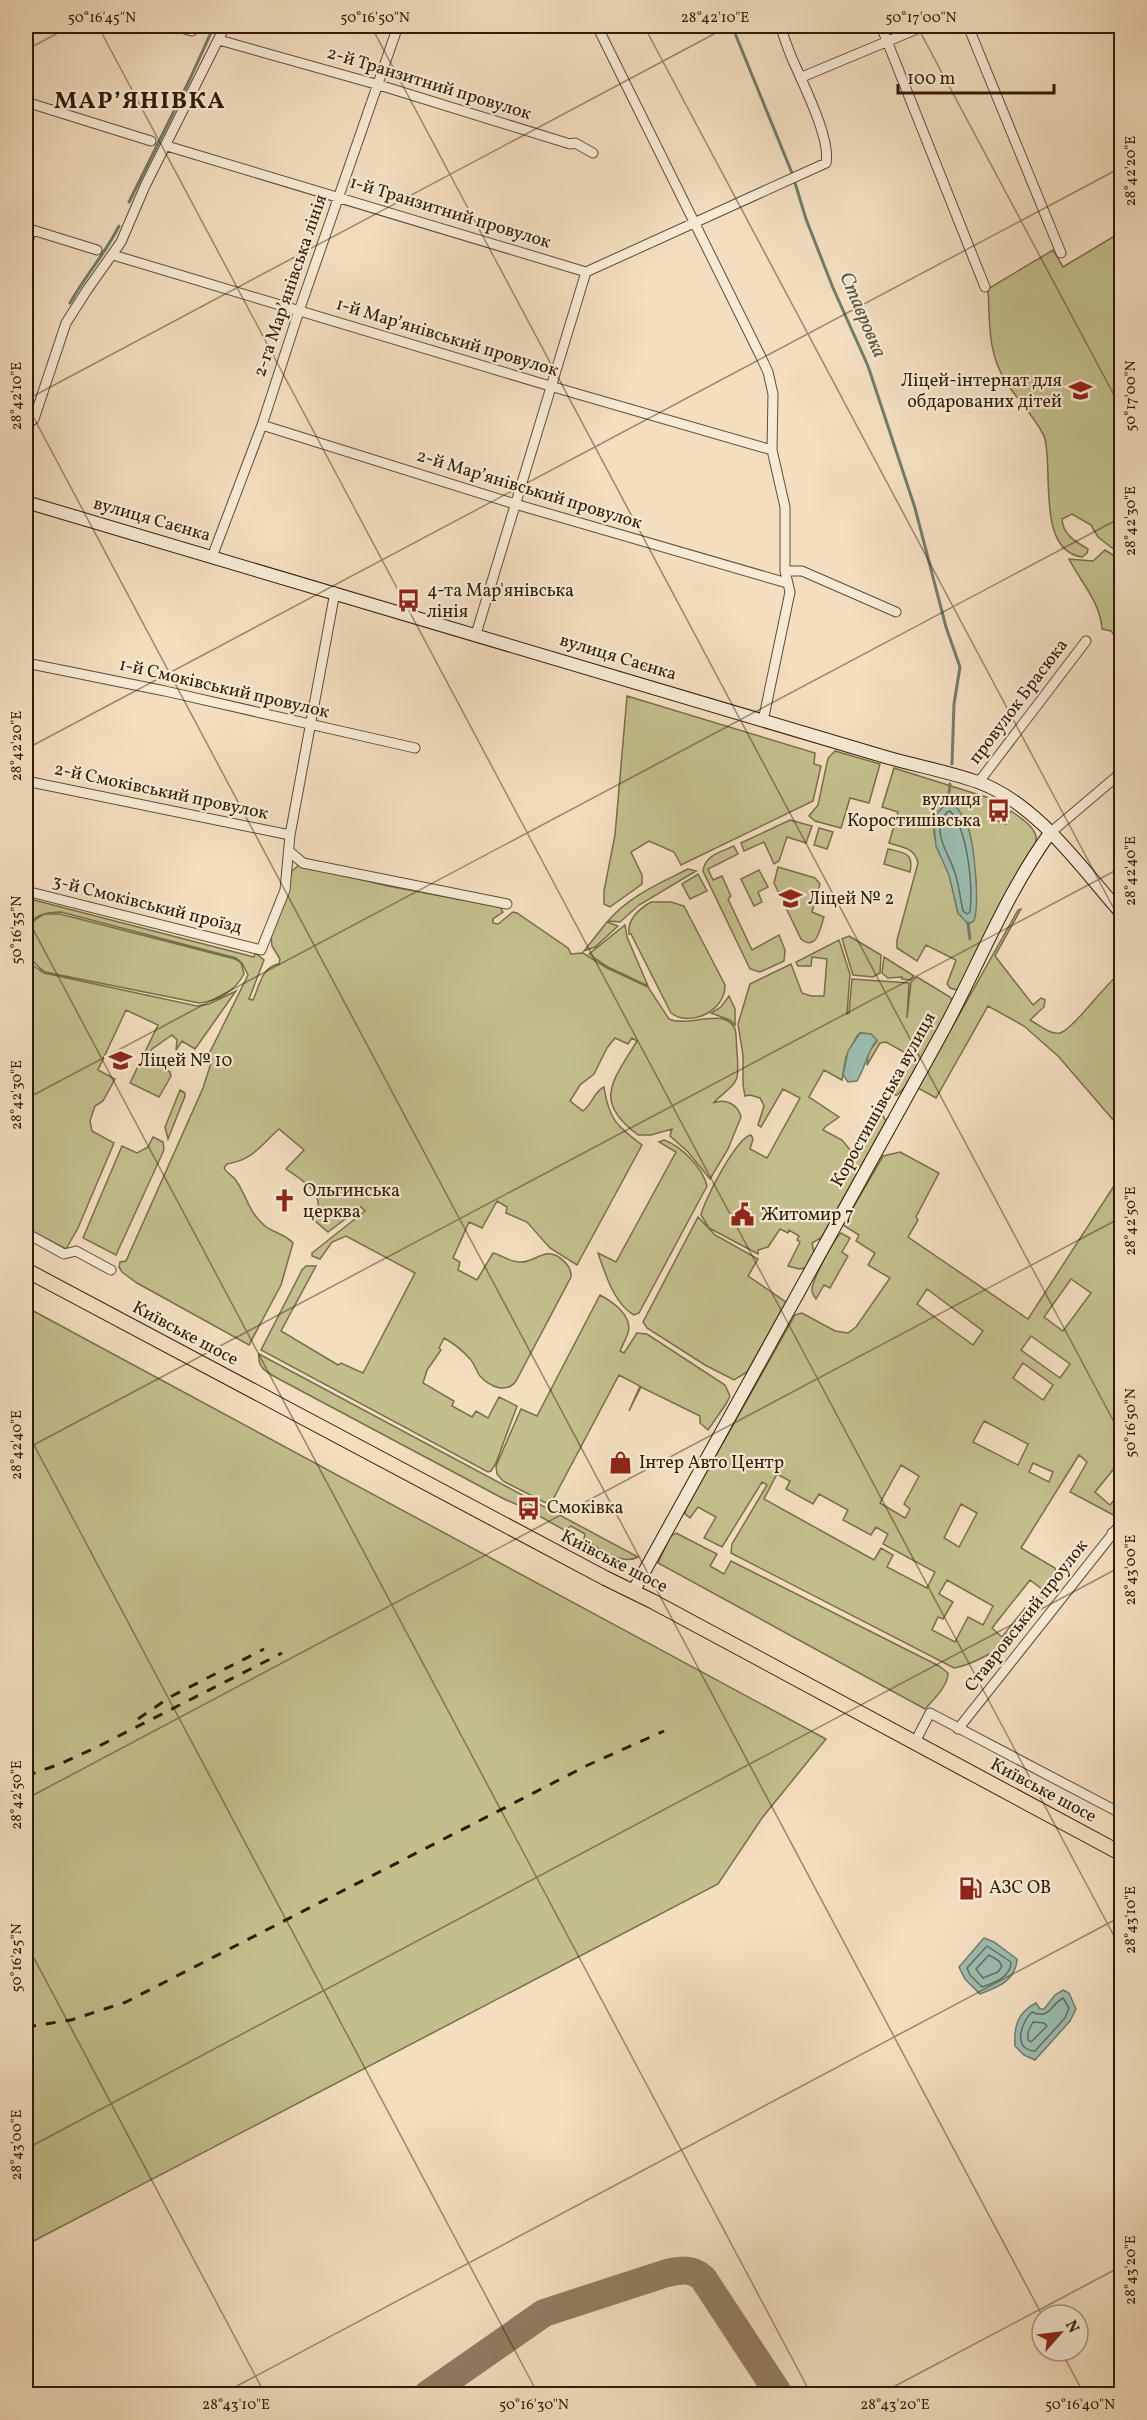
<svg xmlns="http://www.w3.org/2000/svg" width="1147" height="2420" font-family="Vollkorn,serif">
<rect width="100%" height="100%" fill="#f3debf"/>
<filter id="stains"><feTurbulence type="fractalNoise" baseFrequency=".00333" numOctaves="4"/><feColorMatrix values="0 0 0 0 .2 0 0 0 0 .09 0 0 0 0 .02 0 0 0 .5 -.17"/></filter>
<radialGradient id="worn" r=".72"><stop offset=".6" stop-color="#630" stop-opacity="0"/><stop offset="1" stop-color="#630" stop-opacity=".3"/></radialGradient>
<!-- green -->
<path fill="#c3bf8d" stroke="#7a6d4a" stroke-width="1.5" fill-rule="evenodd" d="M1121,232V555L1098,537L1091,525L1072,514L1062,519C1063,535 1076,542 1088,549L1087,553L1082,557C1037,551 1053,472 1045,439C1041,424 1015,397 1006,382C987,352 990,322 988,289L1053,250L1063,267Z
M1105,550L1121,560V642L1111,631L1102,629C1100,601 1081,583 1069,559L1093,561Z
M627,696L815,753L814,764L821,766L813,801L681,865L674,852L649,841L631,852L642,875V884L610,907L604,904V891L615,835Z
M835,751L880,764L869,803L850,798L841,828L815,821L809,816L818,805L828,758Z
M894,768L989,798L993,803L988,817L1006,824L1008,821L1006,819L1011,811C1026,821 1048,836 1029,853L957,990L950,988L947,984L956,960L926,945L917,961L897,948V940L918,863C915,848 902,847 889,843L898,812L882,807ZM943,807L964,819L971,841L976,883L958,913C955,901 953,889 950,877C943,852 922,832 943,807Z
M790,820L812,826L806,843L787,837L779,861L774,864L764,842L744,851L741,843Z
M819,828L833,832L827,849L814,845Z
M734,846L738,854L708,869L713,880L722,876L731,896L728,899L752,950L779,935L785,950L784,961L760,972L750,969L703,871C705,855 721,852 734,846Z
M888,849C904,853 914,852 910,872L884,864Z
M299,865L388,886L500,907L503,912L493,919V923L498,924L513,912L517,913L568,948L571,954L583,953L607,968L648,987L669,1019C688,1028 726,1006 735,1029C737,1036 736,1045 737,1052C740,1087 736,1081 713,1103C725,1098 738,1104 741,1117L728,1149L710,1179L688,1152L670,1136L672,1129L651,1135H638C592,1101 613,1081 637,1041L632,1038L628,1044L615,1038L607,1048L594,1074L580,1085L570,1101L583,1111C592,1105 595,1090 604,1087C609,1120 617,1126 642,1145L577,1265L550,1248L527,1222L506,1213L507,1207L497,1201L482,1228L469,1222L453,1258L460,1262L458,1270L477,1280L493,1253C502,1255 509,1262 519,1262C530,1263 536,1256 546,1254C558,1252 572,1266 571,1277L516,1381C507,1394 490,1387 480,1376C476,1371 475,1364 470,1359C464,1352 453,1343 444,1338L439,1348L441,1350L427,1370L423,1383L454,1401L452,1406L472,1417L476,1411L488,1418L499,1397L517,1406L496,1463L491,1471L488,1472L261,1350L302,1270L306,1266H316L281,1331L338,1365L341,1363L363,1373L415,1273L346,1236L332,1242L320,1259L312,1256V1253L365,1211L361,1207L328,1232L314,1220C328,1194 305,1182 286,1169L304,1150L279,1129C260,1146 253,1160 227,1164L224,1168C228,1175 234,1176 237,1182C247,1197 249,1213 265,1226C274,1233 285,1234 293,1243L281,1285L249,1345L137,1283L122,1272L119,1267L120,1262L126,1261L203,1088L211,1063L210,1052L248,975L242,963L236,958L61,912C44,912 33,915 26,931V898L254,957L255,953L264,960L249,999L253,1000C259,987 262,966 279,964L280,959L272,946L271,936L292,871Z
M778,867L815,878L820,884L812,912L824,917C820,928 817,952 801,939L774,883Z
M688,869L696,871L639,905L620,922L608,921C629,896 660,883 688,869Z
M759,870L768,887L758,892L762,902L754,906L741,879Z
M698,874L707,891L690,899L682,884Z
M651,902H671L684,906L725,985C726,1010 691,1028 671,1013L631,934H629C627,919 639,909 651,902Z
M1021,909L995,956L1033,1005L1041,998L1045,1000L1044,1007L1030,1020C1038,1024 1050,1035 1060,1033C1071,1031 1104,986 1117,976H1121V1129L1058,1056L1024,1026L988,1006L936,1098L918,1088L1018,910Z
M45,914H60L235,959L241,963L244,974C235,991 218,1001 199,1003L45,972C22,956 16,927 45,914Z
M607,922L618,926L595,947L584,951Z
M625,925L627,937L648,986L608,967L589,954Z
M849,936L881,955L880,973L873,977L853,975L842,939Z
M839,940L850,974L847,1014L849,1013L852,979L909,983L907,1018L911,982L917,977L950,997L952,1000L938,1029L904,1088L897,1095H894C901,1082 904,1069 911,1056L886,1042L880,1043L867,1065L868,1053L877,1041L871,1034L860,1033L857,1036L846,1057L842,1080L824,1070L809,1097L839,1117L825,1127L823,1130L842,1140L851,1151H858L874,1122L882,1114L886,1121L821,1238L812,1243L814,1252L806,1268L799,1269L788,1266L800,1242L797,1240L799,1236L789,1230L788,1233L780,1229L768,1247L758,1250V1254L709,1228L701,1215C704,1200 737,1137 751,1135L753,1139L750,1149L767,1158L800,1098L783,1089L761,1127L758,1125L764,1106L760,1098L750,1095L745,1096L743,1085V1055L738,1024L750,984L791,964L802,993L811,996H824L827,959L812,957L811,966H798L796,962Z
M26,952L34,966L44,973L197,1006L209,1004L236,991L195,1049L182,1041L176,1050L177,1040L172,1035L152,1049L147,1057L170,1072L171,1076L159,1097L130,1083L158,1025L126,1010L98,1070L115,1079L103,1101L95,1106L90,1121L92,1131L114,1143L78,1228L66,1249L26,1228L28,1212L26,1187Z
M884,957L914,976L910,980L902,979V977L888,978L882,973Z
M729,996L735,1009V1025L730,1020L711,1013L721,1007Z
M180,1090L185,1093V1096L168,1139L165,1127Z
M153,1137L163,1142L164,1150L116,1255L83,1238L122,1146L137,1153L148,1147Z
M664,1140C681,1146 703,1168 707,1186L639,1313L634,1315C614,1304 605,1273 598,1253L616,1262L676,1152L659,1142Z
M900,1152L939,1173L916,1217L918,1220L908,1237L1028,1319L1121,1175V1460L1095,1492L1110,1505L1121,1492V1516L1119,1518L1070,1492L1087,1462L1079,1455L1021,1548L1055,1568C1062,1585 1031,1622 1019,1634C1005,1647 972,1665 954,1668L731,1553L732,1544L767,1485L762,1482L722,1547L704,1538L716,1517L698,1507L690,1518L685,1514V1510L795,1315L802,1313L835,1331L848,1333L856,1327L890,1278L868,1265L875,1253L856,1241L859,1235L843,1225L883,1156ZM1071,1279L1091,1293L1063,1331L1044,1317ZM927,1289L983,1331L973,1345L917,1304ZM1031,1336L1070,1364L1060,1378L1021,1350ZM1023,1363L1053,1385L1043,1400L1013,1378ZM984,1421L1028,1444L1018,1465L973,1442ZM1033,1463L1053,1472L1049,1482L1029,1472ZM901,1465L919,1476L904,1504L910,1509L905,1518L880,1503ZM777,1474L790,1481L786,1489L813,1504L819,1494L848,1510L843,1520L871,1535L876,1527L888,1534L883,1544L935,1572L927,1588L887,1567L893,1555L881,1548L874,1560L764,1499ZM961,1504L977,1513L959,1547L944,1538ZM947,1580L993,1606L983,1625L968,1617L955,1642L932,1630L938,1617L943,1619L953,1602L939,1594ZM1030,1580L1043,1590L1028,1610L1025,1608L1002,1637L992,1628Z
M698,1217L715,1235L758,1259L748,1276L786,1302L747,1372L734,1380L705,1365L647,1328L643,1322Z
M841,1233L850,1238L842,1252L848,1256L830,1288L824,1285L816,1299C814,1295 812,1295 812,1290C812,1280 834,1239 841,1233Z
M600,1295C613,1302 633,1316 628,1333C626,1339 622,1346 620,1351L624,1353L637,1333L647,1334L725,1385L730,1396L726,1404L708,1430L700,1423V1416L641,1387L629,1411L640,1386L619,1375L550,1505L503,1481L497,1474L496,1466L521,1409L537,1416Z
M26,1307L826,1739L762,1818L718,1884L26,2245Z
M259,1354L638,1557C622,1566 598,1548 584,1539L585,1534L571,1526L564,1530L534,1513L536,1508L528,1503L522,1507L504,1499L277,1378C266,1372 257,1367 259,1354Z
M676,1533L717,1554L710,1566L724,1574L731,1561L939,1666L948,1673C948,1686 934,1699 925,1709L658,1563L670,1537Z"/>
<!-- water -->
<path fill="#9bbcaf" stroke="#707c6b" stroke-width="1.5" d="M947,796C955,804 964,817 968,827C974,845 980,903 974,921L968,924L958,913L949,875L936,846L934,825L937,813L943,807V798Z
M860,1033L871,1034L877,1040C867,1052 865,1068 857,1081L848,1082L843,1075L848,1051Z
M984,1938L994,1942L1017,1959C1016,1981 998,1987 980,1994L965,1979L959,1967Z
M1063,1990L1069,1993L1076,2009L1070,2021L1035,2060L1024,2055L1015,2046C1014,2026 1017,2013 1036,2003L1040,2009H1044L1055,1995Z"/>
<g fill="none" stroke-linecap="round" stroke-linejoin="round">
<!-- shore -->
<path stroke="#666c5a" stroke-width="1.5" d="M950,811C968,830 973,886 970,912L967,914L963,911C960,898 959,885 955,873C949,853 930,832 947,812Z
M987,1946L1011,1962C1011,1977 994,1983 982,1987L970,1975L967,1968Z
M989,1955L999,1961L1002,1966L998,1972L983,1978L976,1969Z
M1063,1998L1069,2008L1065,2018L1035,2051C1012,2050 1021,2022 1032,2012C1050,2020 1050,2005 1063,1998Z
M1033,2022L1044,2023L1047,2026L1031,2042L1028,2040V2032Z"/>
<!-- stream -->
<path stroke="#707c6b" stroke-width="3" d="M732,26L792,173L806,219L833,288L868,366L915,508L946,627L960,667L954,704L952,764
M129,202L189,81L214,26
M70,303C85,276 105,254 119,226
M948,801L950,784
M968,923L970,939
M26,1180C33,1195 36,1208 26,1222"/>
<!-- taxiway -->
<path stroke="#927c62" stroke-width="28" d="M428,2394L544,2313L667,2273C681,2270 692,2268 703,2278L779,2394"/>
<defs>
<path id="street" d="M173,26L192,31
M597,26L761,357L768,372L773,394L772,450L785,507V571L790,592L763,721
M881,26L985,287
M968,26L1061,253
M219,40L379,85L570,144L575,143L593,153
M802,77L924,26
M26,102L151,141
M167,146L586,272
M26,228L97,250
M26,249L31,230
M113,255L550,386L772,450
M586,272L826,163C831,140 805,88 795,65C789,53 785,39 780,26
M26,425L34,419L66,323L87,290L121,242L145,186L225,26
M262,425L515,504L787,583
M212,557L262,425L299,311L398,26
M785,571H802L896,612
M476,634L586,272
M26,663L165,691L415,748
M26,781L290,835
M978,783L1086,641
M1050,833L1122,772
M289,851L303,863L507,904
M26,891L261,950L285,890L290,835L335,592
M26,1233L64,1254L76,1251L111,1270
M1112,1533L1122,1543
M958,1729L1122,1522
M915,1742L930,1713L1122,1814"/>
<path id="secondary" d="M26,502L889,758C918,766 949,772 978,782C1038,804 1081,868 1122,914
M633,1592C735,1408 835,1223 938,1040C976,972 1004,896 1050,833"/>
<path id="primary" d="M26,1270L605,1578L652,1601L1122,1854"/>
</defs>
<!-- street casing -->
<use href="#street" stroke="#614c34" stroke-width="11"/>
<!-- secondary casing -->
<use href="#secondary" stroke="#301b06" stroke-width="14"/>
<!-- primary casing -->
<use href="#primary" stroke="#301b06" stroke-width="16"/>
<!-- street -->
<use href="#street" stroke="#f7ead5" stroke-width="9"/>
<!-- secondary -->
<use href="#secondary" stroke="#f7ead5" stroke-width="12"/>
<!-- primary -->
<use href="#primary" stroke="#f3debf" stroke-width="14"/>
<!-- rail -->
<path stroke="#301b06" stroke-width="3" stroke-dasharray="10 10" stroke-linecap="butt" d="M138,1719L170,1697L264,1649
M26,1776L60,1764L97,1747L282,1653
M26,2027L71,2020L126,2002L588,1765L664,1731"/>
</g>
<!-- ticks -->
<path fill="none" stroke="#301b06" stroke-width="1.5" stroke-opacity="0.45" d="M98,26L1122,1951M371,26L1122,1437M644,26L1122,924M917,26L1122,410M26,50L71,26M26,400L729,26M26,403L1042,2315M26,749L1122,167M26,916L811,2394M26,1099L1122,517M26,1430L538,2394M26,1449L1122,867M26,1799L1122,1217M26,1943L265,2394M26,2149L1122,1566M1061,2351L1084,2394M222,2394L1122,1916M880,2394L1122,2266"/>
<!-- icons -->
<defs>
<symbol id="school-bare" viewBox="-9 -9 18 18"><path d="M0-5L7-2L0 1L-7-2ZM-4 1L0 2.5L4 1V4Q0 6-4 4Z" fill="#8f2418" stroke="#f7ead5" stroke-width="2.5" paint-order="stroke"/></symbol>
<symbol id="bus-bare" viewBox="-9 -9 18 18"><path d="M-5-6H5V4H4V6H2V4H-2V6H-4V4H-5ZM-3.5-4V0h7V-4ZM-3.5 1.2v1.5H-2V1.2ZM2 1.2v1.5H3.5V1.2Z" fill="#8f2418" stroke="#f7ead5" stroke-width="2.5" paint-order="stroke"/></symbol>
<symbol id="church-bare" viewBox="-9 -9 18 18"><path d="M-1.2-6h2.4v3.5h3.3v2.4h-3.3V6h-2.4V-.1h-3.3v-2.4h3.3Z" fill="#8f2418" stroke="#f7ead5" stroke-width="2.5" paint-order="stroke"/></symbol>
<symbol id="civic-bare" viewBox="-9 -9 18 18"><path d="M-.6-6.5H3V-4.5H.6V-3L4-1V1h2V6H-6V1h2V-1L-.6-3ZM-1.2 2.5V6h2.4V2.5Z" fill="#8f2418" stroke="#f7ead5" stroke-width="2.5" paint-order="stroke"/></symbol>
<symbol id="shop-bare" viewBox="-9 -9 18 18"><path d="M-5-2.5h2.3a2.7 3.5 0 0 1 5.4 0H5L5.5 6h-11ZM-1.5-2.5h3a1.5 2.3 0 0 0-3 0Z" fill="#8f2418" stroke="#f7ead5" stroke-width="2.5" paint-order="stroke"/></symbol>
<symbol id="fuel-bare" viewBox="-9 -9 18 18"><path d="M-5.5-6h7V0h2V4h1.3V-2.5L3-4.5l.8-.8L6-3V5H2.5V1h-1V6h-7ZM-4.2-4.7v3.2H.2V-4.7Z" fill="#8f2418" stroke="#f7ead5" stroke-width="2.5" paint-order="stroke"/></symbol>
</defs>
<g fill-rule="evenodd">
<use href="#school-bare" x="1064" y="374" width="33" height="33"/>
<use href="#bus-bare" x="392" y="584" width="33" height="33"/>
<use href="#bus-bare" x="982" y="794" width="33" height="33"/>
<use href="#school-bare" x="774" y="882" width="33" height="33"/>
<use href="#school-bare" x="104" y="1044" width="33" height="33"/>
<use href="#church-bare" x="268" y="1184" width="33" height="33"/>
<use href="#civic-bare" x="726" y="1198" width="33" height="33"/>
<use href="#shop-bare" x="604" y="1446" width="33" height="33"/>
<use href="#bus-bare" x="512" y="1492" width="33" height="33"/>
<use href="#fuel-bare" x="954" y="1872" width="33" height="33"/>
</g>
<g text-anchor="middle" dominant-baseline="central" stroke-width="4.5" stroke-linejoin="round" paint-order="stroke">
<!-- street labels -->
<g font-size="18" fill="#301b06" stroke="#f7ead5">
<text transform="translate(429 84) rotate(17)">2-й Транзитний провулок</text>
<text transform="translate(450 213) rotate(17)">1-й Транзитний провулок</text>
<text transform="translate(291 286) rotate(-71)">2-га Марʼянівська лінія</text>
<text transform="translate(447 338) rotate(17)">1-й Марʼянівський провулок</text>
<text transform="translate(529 490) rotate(17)">2-й Марʼянівський провулок</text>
<text transform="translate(152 520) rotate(16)">вулиця Саєнка</text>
<text transform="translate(618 658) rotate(17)">вулиця Саєнка</text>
<text transform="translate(224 689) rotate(13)">1-й Смоківський провулок</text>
<text transform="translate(1019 702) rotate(-53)">провулок Брасюка</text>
<text transform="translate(161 792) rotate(12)">2-й Смоківський провулок</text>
<text transform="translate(147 905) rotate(14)">3-й Смоківський проїзд</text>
<text transform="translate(884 1100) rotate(-61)">Коростишівська вулиця</text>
<text transform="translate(185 1334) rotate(28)">Київське шосе</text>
<text transform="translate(614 1562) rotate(27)">Київське шосе</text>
<text transform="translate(1027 1616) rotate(-52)">Ставровський проулок</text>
<text transform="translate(1043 1791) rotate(28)">Київське шосе</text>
</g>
<!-- poi labels -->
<g font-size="18" fill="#301b06" stroke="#f7ead5" text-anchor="start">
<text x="1062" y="381" text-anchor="end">Ліцей-інтернат для<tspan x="1062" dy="21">обдарованих дітей</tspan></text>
<text x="427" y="591">4-та Мар'янівська<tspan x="427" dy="21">лінія</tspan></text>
<text x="981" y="800" text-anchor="end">вулиця<tspan x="981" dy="21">Коростишівська</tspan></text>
<text x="808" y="899">Ліцей № 2</text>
<text x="138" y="1061">Ліцей № 10</text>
<text x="303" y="1191">Ольгинська<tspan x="303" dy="21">церква</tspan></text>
<text x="761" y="1215">Житомир 7</text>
<text x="639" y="1463">Інтер Авто Центр</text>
<text x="547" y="1508">Смоківка</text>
<text x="989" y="1888">АЗС ОВ</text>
</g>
<!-- water labels -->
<g font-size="20" font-style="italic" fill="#555341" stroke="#f7ead5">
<text transform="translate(862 315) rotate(67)">Ставровка</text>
</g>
<!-- district labels -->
<g font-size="24" font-weight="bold" letter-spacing="1.5" fill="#301b06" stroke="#f7ead5">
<text x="140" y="102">МАР’ЯНІВКА</text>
</g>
</g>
<!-- margin -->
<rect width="1147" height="2420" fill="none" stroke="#f3debf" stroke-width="66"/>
<!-- north arrow -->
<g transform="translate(1060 2333) rotate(62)"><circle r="28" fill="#f7ead5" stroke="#a79782" stroke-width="1.5"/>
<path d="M0-4.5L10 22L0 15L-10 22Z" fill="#8f2418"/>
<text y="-9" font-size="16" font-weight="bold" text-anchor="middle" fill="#301b06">N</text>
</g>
<!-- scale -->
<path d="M898 84v9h156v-9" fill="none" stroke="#301b06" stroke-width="3"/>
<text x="907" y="84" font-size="18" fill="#301b06" stroke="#f7ead5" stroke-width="4.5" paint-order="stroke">100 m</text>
<rect x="33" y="33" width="1081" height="2354" fill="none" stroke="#301b06" stroke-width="2"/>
<g font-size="15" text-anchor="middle" fill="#301b06">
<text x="102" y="22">50°16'45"N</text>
<text x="375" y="22">50°16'50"N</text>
<text x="715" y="22">28°42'10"E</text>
<text x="921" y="22">50°17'00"N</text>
<text transform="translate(1130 171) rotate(-90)" y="5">28°42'20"E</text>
<text transform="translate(16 396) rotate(-90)" y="5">28°42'10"E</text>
<text transform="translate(1130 396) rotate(-90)" y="5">50°17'00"N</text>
<text transform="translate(1130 521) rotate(-90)" y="5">28°42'30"E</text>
<text transform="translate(16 746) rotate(-90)" y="5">28°42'20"E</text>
<text transform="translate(1130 871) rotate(-90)" y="5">28°42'40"E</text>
<text transform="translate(16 930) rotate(-90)" y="5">50°16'35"N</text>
<text transform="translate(16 1095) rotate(-90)" y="5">28°42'30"E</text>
<text transform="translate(1130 1221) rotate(-90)" y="5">28°42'50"E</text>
<text transform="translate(1130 1423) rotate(-90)" y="5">50°16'50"N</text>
<text transform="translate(16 1445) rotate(-90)" y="5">28°42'40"E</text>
<text transform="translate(1130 1570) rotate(-90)" y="5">28°43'00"E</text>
<text transform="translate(16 1795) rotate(-90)" y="5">28°42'50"E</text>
<text transform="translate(1130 1920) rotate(-90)" y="5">28°43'10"E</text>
<text transform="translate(16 1958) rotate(-90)" y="5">50°16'25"N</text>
<text transform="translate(16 2145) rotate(-90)" y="5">28°43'00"E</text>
<text transform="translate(1130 2270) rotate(-90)" y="5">28°43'20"E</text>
<text x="236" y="2409">28°43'10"E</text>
<text x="534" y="2409">50°16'30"N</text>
<text x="895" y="2409">28°43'20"E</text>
<text x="1080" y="2409">50°16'40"N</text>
</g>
<rect width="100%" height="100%" filter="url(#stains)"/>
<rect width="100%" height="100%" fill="url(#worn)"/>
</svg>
